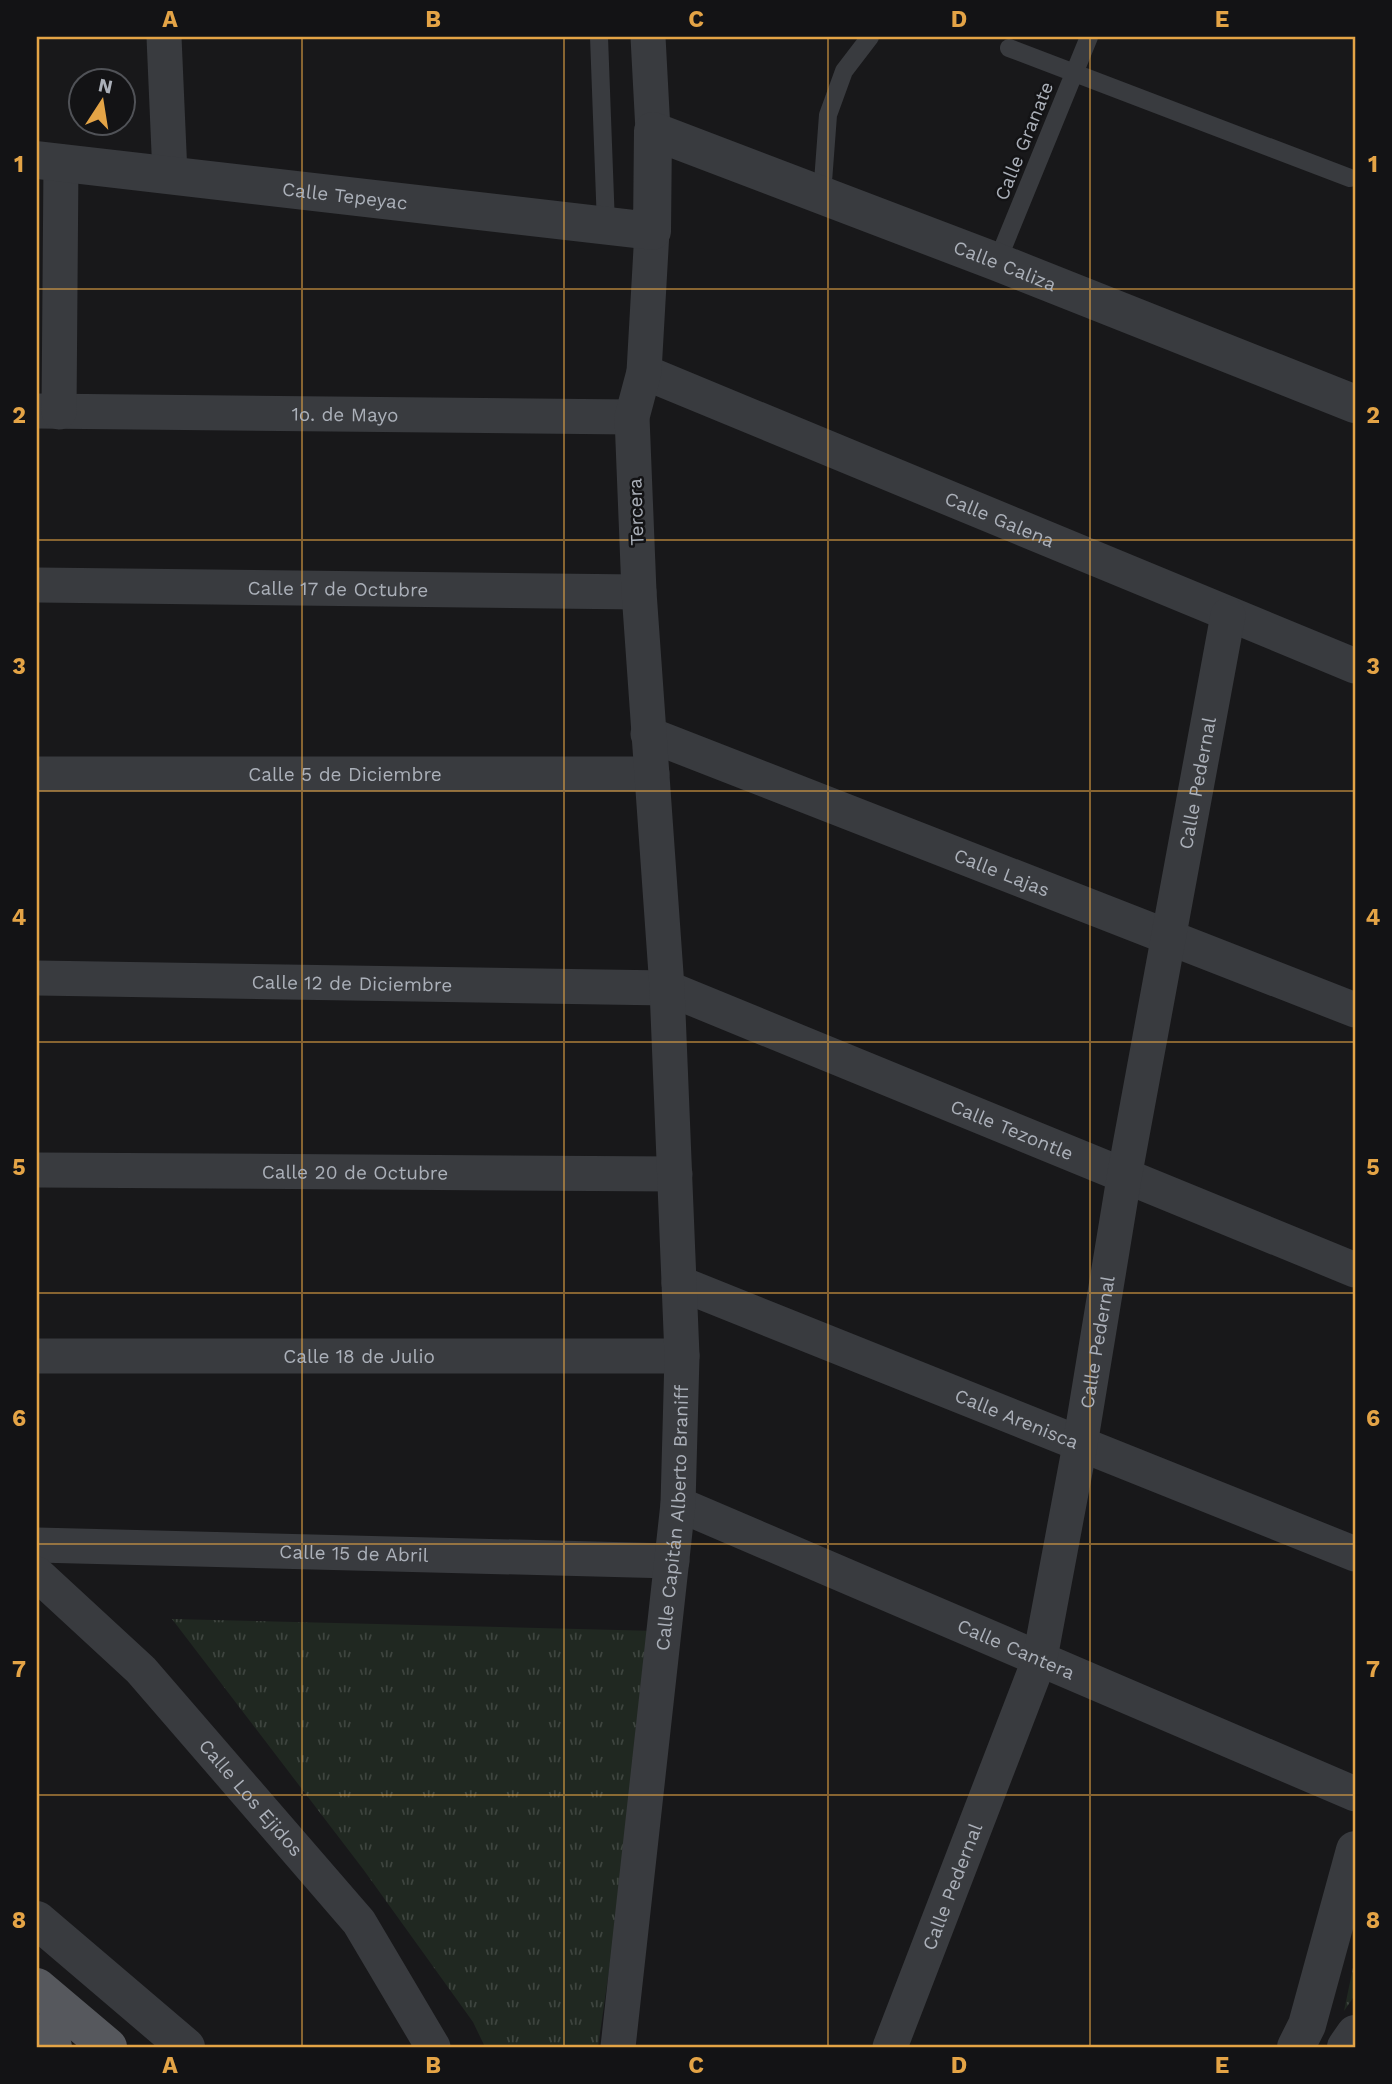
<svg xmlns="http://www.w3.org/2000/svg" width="1392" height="2084" font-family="'Work Sans',sans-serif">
<defs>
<pattern id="park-tufts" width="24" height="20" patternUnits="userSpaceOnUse" patternTransform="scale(1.75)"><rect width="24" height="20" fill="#202821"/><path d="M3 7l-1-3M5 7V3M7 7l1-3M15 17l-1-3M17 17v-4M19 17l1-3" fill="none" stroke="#3e453f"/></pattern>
</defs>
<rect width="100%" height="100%" fill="#18181a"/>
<!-- park -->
<path fill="url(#park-tufts)" d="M172,1619L658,1631L598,2047H485L473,2022L363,1869Z
M1355,1958V1995L1344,2011Z"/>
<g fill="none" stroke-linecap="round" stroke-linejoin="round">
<!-- service -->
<path stroke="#393b3f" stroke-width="18" d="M599,37L606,225
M1009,48L1350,178
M822,195L828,115L844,71L870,37
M997,262L1089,37"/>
<!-- minor -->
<g stroke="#393b3f" stroke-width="35">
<path d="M164,37L170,175"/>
<path d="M648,37L653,131"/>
<path id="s1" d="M644,372L1355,666"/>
<path id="s2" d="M37,411L632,417"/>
<path d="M59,412L61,162"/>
<path id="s3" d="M37,585L639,592"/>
<path id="s4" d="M648,734L1355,1010"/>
<path id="s5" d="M37,774H652"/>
<path id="s6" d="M37,978L667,988L1355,1270"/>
<path id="s7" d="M37,1170L675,1174"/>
<path id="s8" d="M679,1283L1355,1554"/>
<path id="s9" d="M37,1356H682"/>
<path id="s10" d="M678,1504L1355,1794"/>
<path id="s11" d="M37,1545L672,1561"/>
<path id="s12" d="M37,1574L141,1670L359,1922L433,2047"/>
<path id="s13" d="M618,2047L678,1504L682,1356L667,988L639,592L632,417L644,372L652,231"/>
<path id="s14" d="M890,2047L1040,1658L1080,1445L1124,1178L1228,615"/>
</g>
<!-- tertiary -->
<g stroke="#393b3f" stroke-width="38">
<path id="s15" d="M37,160L652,231L653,131L997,262L1355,404"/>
<path d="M37,1920L186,2047"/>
<path d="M1296,2047L1307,2025L1355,1850"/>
<path d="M1346,2047L1355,2034"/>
</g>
<!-- primary -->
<path stroke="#56585d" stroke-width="38" d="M37,1987L108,2047
M37,2033L53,2047"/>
</g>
<!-- grid -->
<path fill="none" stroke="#e4a446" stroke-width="2" stroke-opacity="0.55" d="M302,37V2047M564,37V2047M828,37V2047M1090,37V2047M37,289H1355M37,540H1355M37,791H1355M37,1042H1355M37,1293H1355M37,1544H1355M37,1795H1355"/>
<g text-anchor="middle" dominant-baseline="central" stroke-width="5" stroke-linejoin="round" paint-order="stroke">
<!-- street labels -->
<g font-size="19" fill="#abb0b9" stroke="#131315">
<text transform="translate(1024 141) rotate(-68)">Calle Granate</text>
<text stroke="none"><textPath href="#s15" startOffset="310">Calle Tepeyac</textPath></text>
<text stroke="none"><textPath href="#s15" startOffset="1096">Calle Caliza</textPath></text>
<text stroke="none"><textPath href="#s2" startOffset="308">1o. de Mayo</textPath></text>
<text transform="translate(636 512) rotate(-92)">Tercera</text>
<text stroke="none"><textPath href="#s1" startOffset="385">Calle Galena</textPath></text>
<text stroke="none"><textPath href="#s3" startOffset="301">Calle 17 de Octubre</textPath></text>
<text stroke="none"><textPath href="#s5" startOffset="308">Calle 5 de Diciembre</textPath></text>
<text stroke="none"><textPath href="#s14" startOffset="1306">Calle Pedernal</textPath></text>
<text stroke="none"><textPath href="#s4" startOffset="380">Calle Lajas</textPath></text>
<text stroke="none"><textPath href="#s6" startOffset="315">Calle 12 de Diciembre</textPath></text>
<text stroke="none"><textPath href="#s6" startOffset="1003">Calle Tezontle</textPath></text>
<text stroke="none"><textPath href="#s7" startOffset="318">Calle 20 de Octubre</textPath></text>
<text stroke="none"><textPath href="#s14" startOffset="738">Calle Pedernal</textPath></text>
<text stroke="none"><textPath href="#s9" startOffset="322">Calle 18 de Julio</textPath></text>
<text stroke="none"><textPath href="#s8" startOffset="364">Calle Arenisca</textPath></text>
<text stroke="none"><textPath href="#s13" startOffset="532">Calle Capitán Alberto Braniff</textPath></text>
<text stroke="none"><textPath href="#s11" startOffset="317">Calle 15 de Abril</textPath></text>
<text stroke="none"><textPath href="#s10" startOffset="368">Calle Cantera</textPath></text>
<text stroke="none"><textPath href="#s12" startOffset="310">Calle Los Ejidos</textPath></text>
<text stroke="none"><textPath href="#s14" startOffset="172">Calle Pedernal</textPath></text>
</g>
</g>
<!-- border -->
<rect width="1392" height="2084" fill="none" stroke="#131315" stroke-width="77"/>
<!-- north arrow -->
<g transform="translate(102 102) rotate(12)"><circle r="33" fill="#131315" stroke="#505257" stroke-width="2"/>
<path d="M0-5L12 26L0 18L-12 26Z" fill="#e4a446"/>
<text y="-10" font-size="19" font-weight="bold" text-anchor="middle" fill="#abb0b9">N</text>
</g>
<rect x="38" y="38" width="1316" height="2008" fill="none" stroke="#e4a446" stroke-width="2.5"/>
<g font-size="23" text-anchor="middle" font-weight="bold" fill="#e4a446">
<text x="170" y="27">A</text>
<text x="433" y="27">B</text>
<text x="696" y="27">C</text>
<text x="959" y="27">D</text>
<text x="1222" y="27">E</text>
<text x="19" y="172">1</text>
<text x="1373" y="172">1</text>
<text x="19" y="423">2</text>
<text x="1373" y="423">2</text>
<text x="19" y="674">3</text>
<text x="1373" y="674">3</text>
<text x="19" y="925">4</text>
<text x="1373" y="925">4</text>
<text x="19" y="1175">5</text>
<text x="1373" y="1175">5</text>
<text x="19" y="1426">6</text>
<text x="1373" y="1426">6</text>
<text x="19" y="1677">7</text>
<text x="1373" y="1677">7</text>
<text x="19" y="1928">8</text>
<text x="1373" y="1928">8</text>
<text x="170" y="2073">A</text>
<text x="433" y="2073">B</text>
<text x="696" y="2073">C</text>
<text x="959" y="2073">D</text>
<text x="1222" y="2073">E</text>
</g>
</svg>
